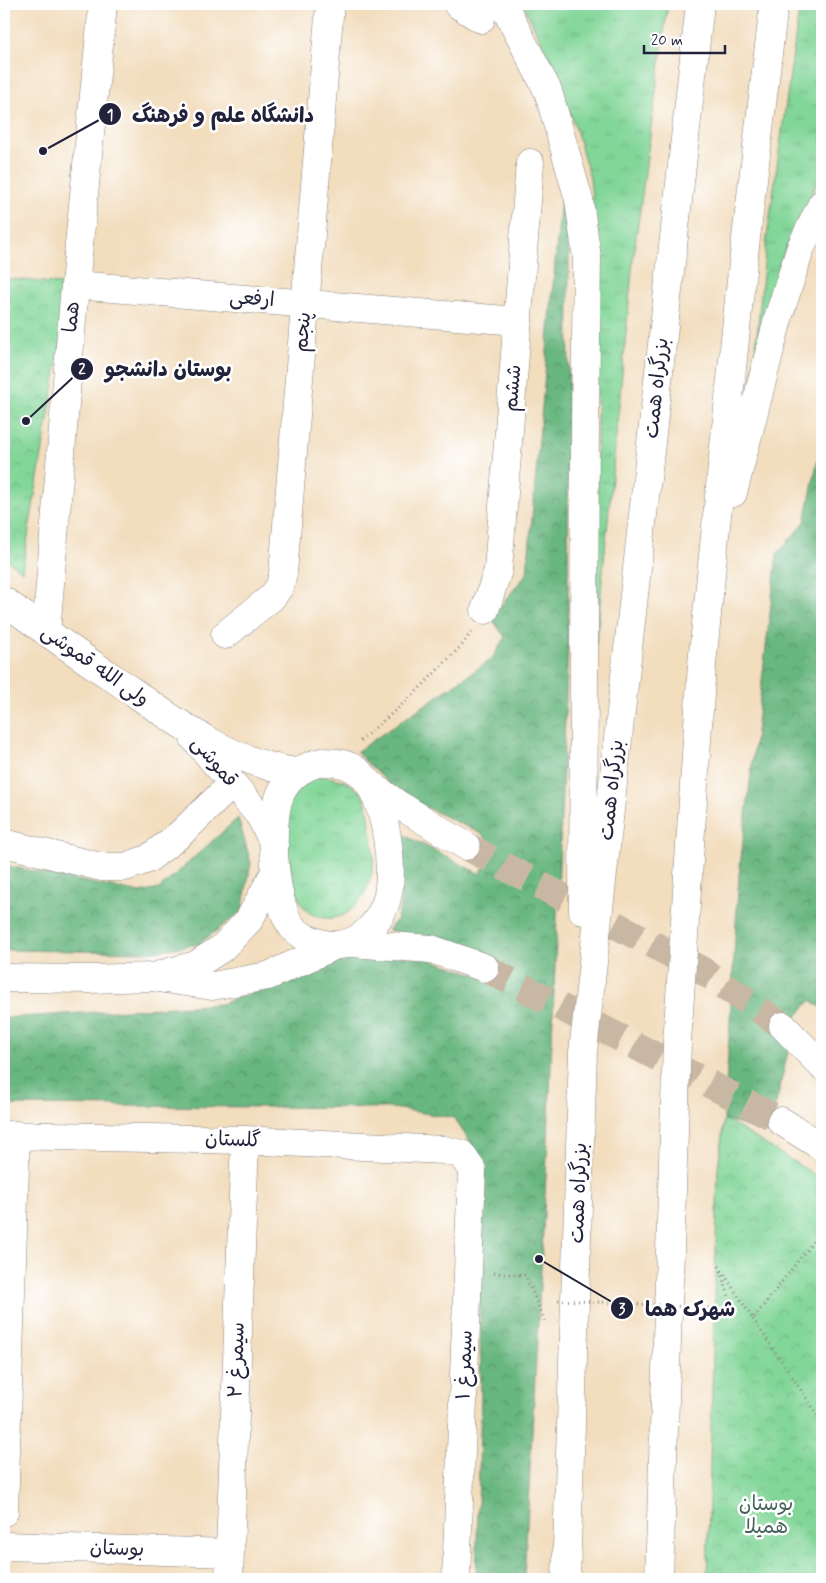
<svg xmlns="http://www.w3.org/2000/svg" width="826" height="1583" font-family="Mynerve,'Playpen Sans Arabic',sans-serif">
<defs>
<pattern id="grass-tufts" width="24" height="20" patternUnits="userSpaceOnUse" patternTransform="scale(1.25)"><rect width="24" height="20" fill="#82d698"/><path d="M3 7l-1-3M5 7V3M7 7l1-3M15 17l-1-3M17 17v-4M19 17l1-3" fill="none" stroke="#70b784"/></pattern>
<pattern id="forest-crowns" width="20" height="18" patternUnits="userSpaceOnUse" patternTransform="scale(1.25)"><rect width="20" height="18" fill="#69b780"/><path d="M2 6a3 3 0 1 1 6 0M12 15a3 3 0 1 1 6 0" fill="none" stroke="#56946a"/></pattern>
<pattern id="park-crowns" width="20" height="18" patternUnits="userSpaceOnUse" patternTransform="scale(1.25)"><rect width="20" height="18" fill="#82d698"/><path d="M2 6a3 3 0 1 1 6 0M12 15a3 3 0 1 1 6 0" fill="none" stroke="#70b784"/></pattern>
</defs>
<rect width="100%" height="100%" fill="#fff"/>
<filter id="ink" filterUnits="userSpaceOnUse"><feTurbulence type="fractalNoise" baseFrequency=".02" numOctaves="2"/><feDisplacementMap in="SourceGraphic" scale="10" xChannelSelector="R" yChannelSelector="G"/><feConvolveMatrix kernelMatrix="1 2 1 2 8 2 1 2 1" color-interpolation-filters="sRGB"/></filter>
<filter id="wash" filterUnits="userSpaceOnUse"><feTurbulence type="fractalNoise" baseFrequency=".0096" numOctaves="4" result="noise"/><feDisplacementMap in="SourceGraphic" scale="20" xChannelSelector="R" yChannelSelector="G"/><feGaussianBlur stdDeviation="1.12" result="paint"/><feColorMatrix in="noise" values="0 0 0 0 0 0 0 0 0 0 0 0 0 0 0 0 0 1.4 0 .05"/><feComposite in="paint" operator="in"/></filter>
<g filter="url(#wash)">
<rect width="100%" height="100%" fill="#f2ddbd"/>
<!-- grass -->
<path fill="url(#grass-tufts)" stroke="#527c6a" d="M523,4H668L633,260L596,644L598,258L590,178L576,129L553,66Z
M800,4H822V174L797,221L779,265L752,387L766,244Z
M319,776C334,778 346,779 358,790C367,798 369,813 370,825C375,853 377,880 357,904C350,912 343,917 332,918C324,919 313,916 307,911C291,897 281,816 289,797C295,785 308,781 319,776Z"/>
<!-- forest -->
<path fill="url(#forest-crowns)" stroke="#466c5e" d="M561,197L569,248L568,643L548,1139L524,1579H476L481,1398L478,1154L454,1118L393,1108L4,1105V1018L221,1004L354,954L425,958L483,977L504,964L459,945L388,930L396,921L400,907L404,835L480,874L494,848L482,834L402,796L356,752L492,659L505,637L491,618L527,573Z
M822,438V1008L811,1000L796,1017L769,1134L724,1119L739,875L777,554L805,522Z
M238,818L251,863L242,911L199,944L149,952L4,950V865L140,893L159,889Z"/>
<!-- park -->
<path fill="url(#park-crowns)" stroke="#527c6a" d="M4,278L71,285L22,571L4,558Z
M724,1119L822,1179V1579H707L718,1168Z"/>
</g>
<g filter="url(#ink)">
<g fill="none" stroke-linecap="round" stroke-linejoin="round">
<!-- minor-tunnel -->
<path stroke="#c8b8a3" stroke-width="28" stroke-dasharray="28 14" stroke-linecap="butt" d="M466,846L703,971L783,1026
M485,968L781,1121"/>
<defs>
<path id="minor" d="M457,4L481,19
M75,285L518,321
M4,601C42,629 80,656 119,682C173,720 230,763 296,772
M485,610L498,570L530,163
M46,632L75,285L103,4
M225,635L272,597L280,586L283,573L330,4
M194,738L260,816L274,844
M322,762C338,762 352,764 363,776C386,799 396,872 386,902C378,924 361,943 338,945C324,946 303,939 293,928C273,906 267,814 283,789C293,774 304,766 322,762Z
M370,784L399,805L466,846
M4,843L101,867H125L148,859L179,835L232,784
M352,943L431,949L485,968
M162,974L196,965L222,948L249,920L275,872
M4,978L91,979L151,977L212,986L268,976L336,945
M783,1026L822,1066
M781,1121L822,1147
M4,1135L245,1140L444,1150L461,1154L472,1170L456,1579
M4,1512L16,1135
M4,1546L230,1553
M229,1579L245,1140"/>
<path id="highway" d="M503,4L548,91L579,200L587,258L585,421L583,911
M733,493L779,315L801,247L822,204
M566,1579L583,1052L700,4
M659,1579L677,1042L702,664L741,280L774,4"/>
</defs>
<!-- minor casing -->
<use href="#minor" stroke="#8a807c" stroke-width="29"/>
<!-- highway casing -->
<use href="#highway" stroke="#8a807c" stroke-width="29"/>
<!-- path -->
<path stroke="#8a807c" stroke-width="3" stroke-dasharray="1 4" stroke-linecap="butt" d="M360,741L413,695L463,644L471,632
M719,1266L753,1319L822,1230
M721,1271L733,1309
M494,1273L525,1275L546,1323
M753,1319L822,1421"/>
<!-- minor -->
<use href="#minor" stroke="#fff" stroke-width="28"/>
<!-- highway -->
<use href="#highway" stroke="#fff" stroke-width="28"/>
<!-- path-bridge -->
<path stroke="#8a807c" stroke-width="3" stroke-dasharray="1 4" stroke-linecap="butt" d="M558,1300L733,1309"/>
</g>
</g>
<g text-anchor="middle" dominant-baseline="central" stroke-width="5" stroke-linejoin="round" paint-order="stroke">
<!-- street labels -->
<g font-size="20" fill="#22223b" stroke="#fff">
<text transform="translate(252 299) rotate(4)">ارفعی</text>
<text transform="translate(72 317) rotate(-85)">هما</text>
<text transform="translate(303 332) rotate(-85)">پنجم</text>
<text transform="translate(513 388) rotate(-85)">ششم</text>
<text transform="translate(657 388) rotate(-84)">بزرگراه همت</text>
<text transform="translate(95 666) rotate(35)">ولی الله قموشی</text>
<text transform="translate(214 762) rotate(50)">قموشی</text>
<text transform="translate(612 790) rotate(-84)">بزرگراه همت</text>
<text transform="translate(233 1140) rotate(2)">گلستان</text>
<text transform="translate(579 1193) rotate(-88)">بزرگراه همت</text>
<text transform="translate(237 1360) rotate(-88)">سیمرغ ۲</text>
<text transform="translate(465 1365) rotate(-88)">سیمرغ ۱</text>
<text transform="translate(117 1549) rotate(2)">بوستان</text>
</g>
<!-- park labels -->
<g font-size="20" fill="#44615c" stroke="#fff">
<text x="766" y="1504">بوستان<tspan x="766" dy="23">همیلا</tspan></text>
</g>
</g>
<!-- callouts -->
<path fill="none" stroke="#22223b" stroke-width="2" d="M43 151L110 114M26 421L82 369M539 1259L622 1308"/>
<g fill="#22223b" stroke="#fff" stroke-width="2">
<circle cx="43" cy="151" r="5"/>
<circle cx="26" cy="421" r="5"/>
<circle cx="539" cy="1259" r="5"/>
<circle cx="110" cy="114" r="12"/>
<circle cx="82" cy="369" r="12"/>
<circle cx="622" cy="1308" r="12"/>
</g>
<g font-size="15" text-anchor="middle" font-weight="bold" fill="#fff">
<text x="110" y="120">1</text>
<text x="82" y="374">2</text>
<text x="622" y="1314">3</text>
</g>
<g font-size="21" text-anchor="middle" font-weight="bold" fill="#22223b" stroke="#fff" stroke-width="5" stroke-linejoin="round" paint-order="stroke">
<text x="223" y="122">دانشگاه علم و فرهنگ</text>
<text x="168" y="376">بوستان دانشجو</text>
<text x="690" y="1316">شهرک هما</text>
</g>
<!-- margin -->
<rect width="826" height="1583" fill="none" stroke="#fff" stroke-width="20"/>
<!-- scale -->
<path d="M644 45v8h81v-8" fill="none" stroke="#22223b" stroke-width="2.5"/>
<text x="651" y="45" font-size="15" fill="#22223b" stroke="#ffffff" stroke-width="4" paint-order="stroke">20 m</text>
</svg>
